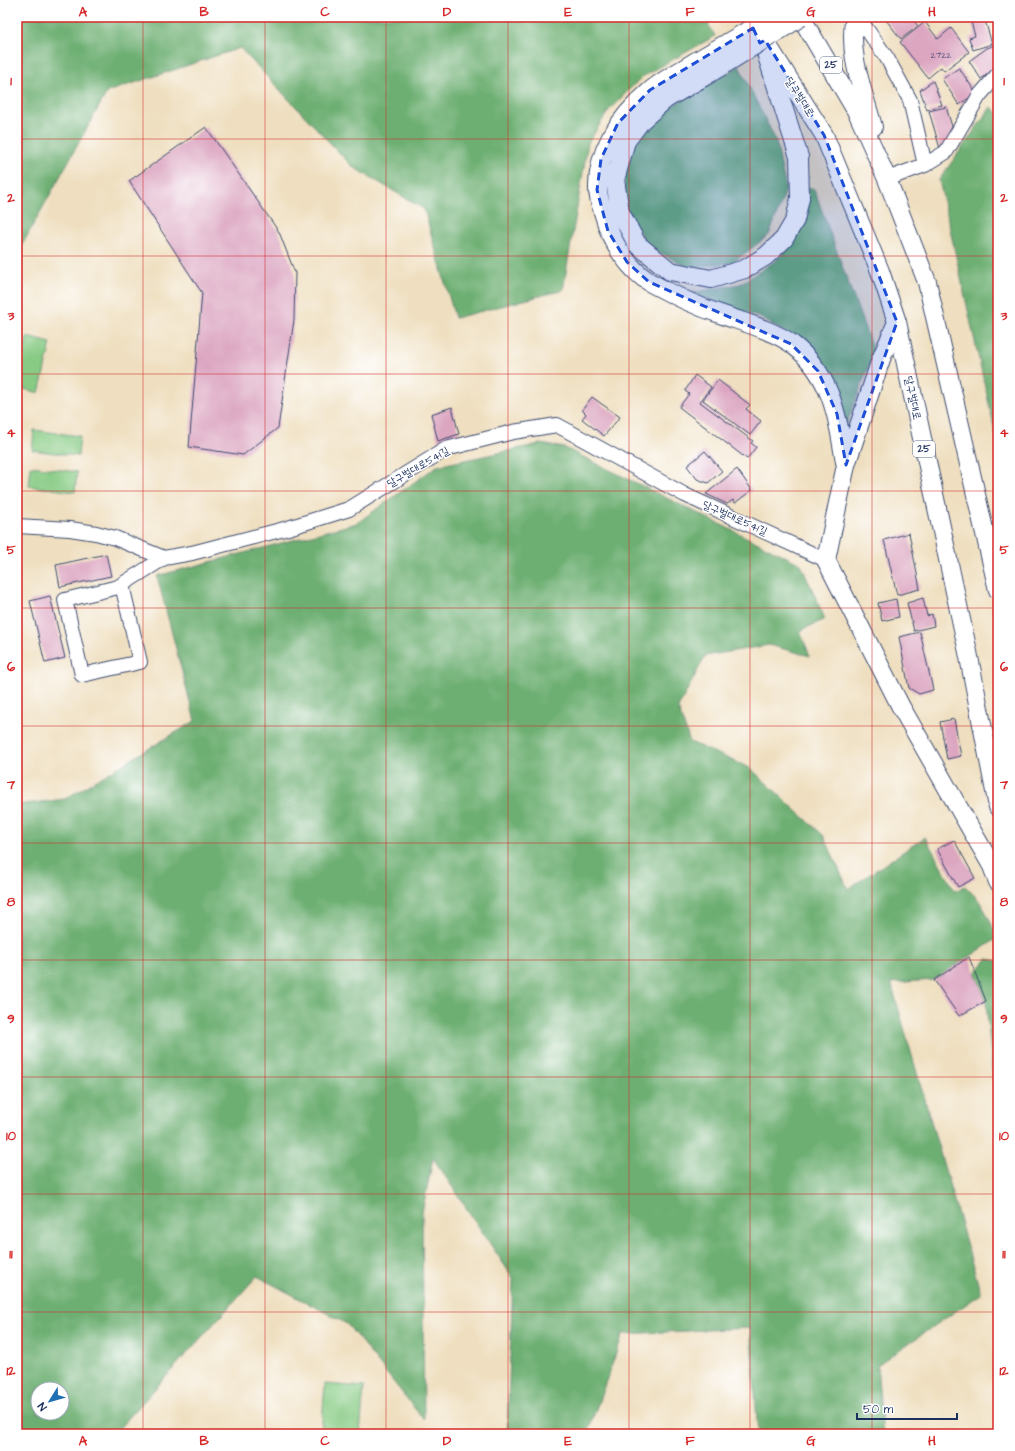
<svg xmlns="http://www.w3.org/2000/svg" width="1015" height="1451" font-family="'Architects Daughter','Poor Story',sans-serif">
<rect width="100%" height="100%" fill="#fff"/>
<filter id="ink" filterUnits="userSpaceOnUse"><feTurbulence type="fractalNoise" baseFrequency=".025" numOctaves="2"/><feDisplacementMap in="SourceGraphic" scale="8" xChannelSelector="R" yChannelSelector="G"/><feConvolveMatrix kernelMatrix="1 2 1 2 8 2 1 2 1" color-interpolation-filters="sRGB"/></filter>
<filter id="wash" filterUnits="userSpaceOnUse"><feTurbulence type="fractalNoise" baseFrequency=".012" numOctaves="4" result="noise"/><feDisplacementMap in="SourceGraphic" scale="16" xChannelSelector="R" yChannelSelector="G"/><feGaussianBlur stdDeviation="0.9" result="paint"/><feColorMatrix in="noise" values="0 0 0 0 0 0 0 0 0 0 0 0 0 0 0 0 0 1.4 0 .05"/><feComposite in="paint" operator="in"/></filter>
<g filter="url(#wash)">
<rect width="100%" height="100%" fill="#efdfc0"/>
<!-- green -->
<path fill="#87cb84" stroke="#517d71" d="M27,337L51,343L39,393L17,387V380Z
M34,430L80,436L78,456L32,450Z
M31,466L77,472L75,492L29,486Z
M325,1384L364,1387L360,1434H321Z"/>
<!-- forest -->
<path fill="#6daf72" stroke="#446f68" fill-rule="evenodd" d="M17,17H704L715,36L642,77L609,110L588,143L563,290L455,318L424,209L353,167L240,48L107,92L17,254Z
M739,66L776,141L786,190L769,235L732,263L687,267L648,246L625,209L624,177L635,144L665,110Z
M991,107L998,113V445L939,180Z
M808,187L814,189L874,353L846,425L835,383L809,347L761,318L691,293L740,284L777,260L804,225Z
M540,444L565,448L801,564L825,619L800,631L810,656L769,645L705,656L678,708L690,742L750,768L824,836L848,889L925,837L955,891L965,886L981,902L998,938L934,980L891,983L981,1294L877,1365L883,1434H758L750,1328L623,1334L587,1434H507L513,1278L433,1158L422,1213L424,1420L347,1324L257,1276L114,1434H17V805L65,799L195,721L157,576L357,523L437,466ZM38,1389H62V1413H38Z
M987,959L998,961V1133L986,1001L975,973Z"/>
<g id="blocks">
<!-- building -->
<path fill="#dca6c1" d="M891,17H911L918,26L901,39L886,20Z
M984,17L992,44L973,50L969,38L975,36L970,18Z
M925,22L938,39L951,28L969,52L944,71L941,67L928,78L900,42Z
M998,44V66L981,79L969,61L987,48Z
M959,68L976,93L959,105L942,79Z
M933,81L942,105L927,110L920,90Z
M946,107L954,133L941,152L929,111Z
M206,127L279,232L295,273L294,320L278,428L243,455L189,447L202,293L129,181Z
M695,375L711,387L700,402L753,441L751,443L756,447L747,459L679,407L689,394L685,391Z
M718,380L750,405L746,409L761,421L750,435L703,400Z
M592,397L620,417L604,436L582,419L586,414L582,410Z
M452,407L459,434L438,441L431,414Z
M705,451L722,471L708,483L697,479L687,466Z
M737,469L752,490L735,503L733,500L727,504L706,494Z
M909,533L920,589L897,595L884,540Z
M106,554L111,576L60,587L56,565Z
M50,596L65,658L45,663L30,601Z
M923,598L927,616L932,614L934,626L914,631L907,603Z
M896,599L899,617L882,621L878,603Z
M920,632L933,690L919,694L909,688L899,637Z
M954,719L961,756L947,759L940,722Z
M954,840L975,878L958,887L937,849Z
M969,957L986,1001L959,1016L934,980Z"/>
</g>
</g>
<g filter="url(#ink)">
<use href="#blocks" fill-opacity="0" stroke="#3b496d" stroke-width="1"/>
<g fill="none" stroke-linecap="round" stroke-linejoin="round">
<defs>
<path id="minor" d="M858,17L887,58L910,100L925,165
M887,179L925,165L946,152L979,96L998,74
M17,526L70,529L96,533L115,538L164,558L192,553L288,528L349,509L446,449L513,432L557,425L685,495L826,560
M122,585L140,662L82,675L65,600L118,587L164,558"/>
<path id="major" d="M750,17L824,135L880,271L897,322L968,652L998,807
M801,17L858,114L887,179L927,282L998,590
M855,17C847,53 864,93 873,127
M698,60C682,70 664,79 650,91C621,116 597,149 598,189C598,198 602,209 605,218C611,242 629,270 651,283C673,295 696,306 720,314C742,322 773,330 792,344C832,375 837,415 845,462
M707,75L666,99L641,121L626,141L615,180L620,212L637,244L670,271L711,279L745,269L766,256L784,239L795,220L800,198L799,157L767,56
M897,322L881,359L846,465L826,560L901,707L992,866L998,882"/>
</defs>
<!-- minor casing -->
<use href="#minor" stroke="#3b496d" stroke-width="16"/>
<!-- major casing -->
<use href="#major" stroke="#3b496d" stroke-width="20"/>
<!-- minor -->
<use href="#minor" stroke="#fff" stroke-width="14"/>
<!-- major -->
<use href="#major" stroke="#fff" stroke-width="18"/>
<defs>
<path id="major-bridge" d="M698,60L771,17
M707,75L801,17"/>
</defs>
<!-- major-bridge casing -->
<use href="#major-bridge" stroke="#3b496d" stroke-width="20" stroke-linecap="butt"/>
<!-- major-bridge -->
<use href="#major-bridge" stroke="#fff" stroke-width="18"/>
</g>
</g>
<!-- marked area -->
<path fill="#1d4ed8" fill-opacity="0.2" stroke="#1d4ed8" stroke-width="3" stroke-dasharray="8 5" stroke-linejoin="round" d="M753,28L760,43L765,40L824,135L897,322L846,465L837,414L818,371L791,344L649,282L627,262L608,231L597,190L601,159L618,123L650,90Z"/>
<!-- grid -->
<path fill="none" stroke="#d62828" stroke-width="1" stroke-opacity="0.55" d="M143,17V1434M265,17V1434M386,17V1434M508,17V1434M629,17V1434M750,17V1434M872,17V1434M17,139H998M17,256H998M17,374H998M17,491H998M17,608H998M17,726H998M17,843H998M17,960H998M17,1077H998M17,1194H998M17,1312H998"/>
<g text-anchor="middle" dominant-baseline="central" stroke-width="3" stroke-linejoin="round" paint-order="stroke">
<!-- number labels -->
<g font-size="9" fill="#4b4d77">
<text x="941" y="55">2722</text>
</g>
<!-- shield labels -->
<g fill="#fff" stroke="#5f6d8e" stroke-width="1">
<rect x="820" y="57" width="22" height="16" rx="3"/>
<rect x="913" y="441" width="22" height="16" rx="3"/>
</g>
<g font-size="10" font-weight="bold" fill="#1b2f5e">
<text x="831" y="65">25</text>
<text x="924" y="449">25</text>
</g>
<!-- street labels -->
<g font-size="11" fill="#1b2f5e" stroke="#fff">
<text transform="translate(800 97) rotate(58)">달구벌대로</text>
<text transform="translate(913 398) rotate(78)">달구벌대로</text>
<text transform="translate(418 467) rotate(-30)">달구벌대로541길</text>
<text transform="translate(735 518) rotate(24)">달구벌대로541길</text>
</g>
</g>
<!-- margin -->
<rect width="1015" height="1451" fill="none" stroke="#fff" stroke-width="44"/>
<!-- north arrow -->
<g transform="translate(50 1401) rotate(233)"><circle r="19" fill="#ffffff" stroke="#a4acbf"/>
<path d="M0-3L7 15L0 10L-7 15Z" fill="#1f6fb2"/>
<text y="-6" font-size="11" font-weight="bold" text-anchor="middle" fill="#1b2f5e">N</text>
</g>
<!-- scale -->
<path d="M857 1413v6h100v-6" fill="none" stroke="#1b2f5e" stroke-width="2"/>
<text x="863" y="1413" font-size="12" fill="#1b2f5e" stroke="#ffffff" stroke-width="3" paint-order="stroke">50 m</text>
<rect x="22" y="22" width="971" height="1407" fill="none" stroke="#d62828" stroke-width="1.5"/>
<g font-size="13" text-anchor="middle" font-weight="bold" fill="#d62828">
<text x="83" y="16">A</text>
<text x="204" y="16">B</text>
<text x="325" y="16">C</text>
<text x="447" y="16">D</text>
<text x="568" y="16">E</text>
<text x="690" y="16">F</text>
<text x="811" y="16">G</text>
<text x="932" y="16">H</text>
<text x="11" y="85">1</text>
<text x="1004" y="85">1</text>
<text x="11" y="202">2</text>
<text x="1004" y="202">2</text>
<text x="11" y="320">3</text>
<text x="1004" y="320">3</text>
<text x="11" y="437">4</text>
<text x="1004" y="437">4</text>
<text x="11" y="554">5</text>
<text x="1004" y="554">5</text>
<text x="11" y="671">6</text>
<text x="1004" y="671">6</text>
<text x="11" y="789">7</text>
<text x="1004" y="789">7</text>
<text x="11" y="906">8</text>
<text x="1004" y="906">8</text>
<text x="11" y="1023">9</text>
<text x="1004" y="1023">9</text>
<text x="11" y="1140">10</text>
<text x="1004" y="1140">10</text>
<text x="11" y="1258">11</text>
<text x="1004" y="1258">11</text>
<text x="11" y="1375">12</text>
<text x="1004" y="1375">12</text>
<text x="83" y="1445">A</text>
<text x="204" y="1445">B</text>
<text x="325" y="1445">C</text>
<text x="447" y="1445">D</text>
<text x="568" y="1445">E</text>
<text x="690" y="1445">F</text>
<text x="811" y="1445">G</text>
<text x="932" y="1445">H</text>
</g>
</svg>
